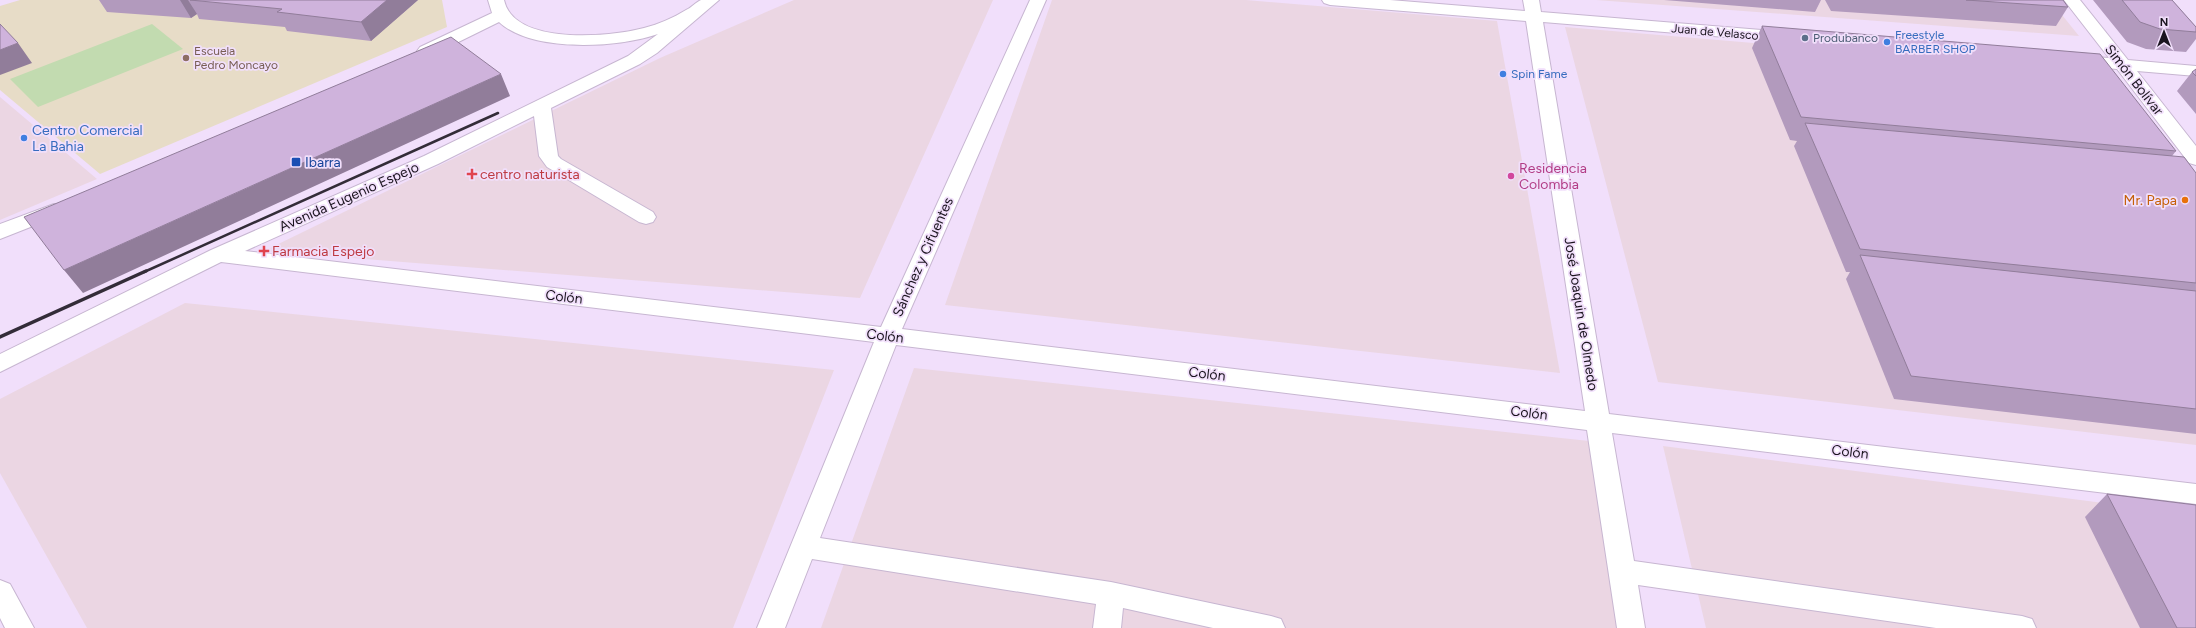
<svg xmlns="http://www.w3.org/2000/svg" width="2196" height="628" font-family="Figtree,sans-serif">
<rect width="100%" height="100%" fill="#f1dffb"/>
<!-- commercial -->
<path fill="#ebd6e3" d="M794,0H993L860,298L264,251L660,58Z
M1052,0H1246L1497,21L1560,373L945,305Z
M1596,0H2050L2079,36Z
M1565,27L2095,72L2196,202V445L1658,382Z
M0,97L97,179L0,220Z
M185,303L834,370L733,628H87L0,473V399Z
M914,368L1589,441L1626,628H821Z
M1663,446L2196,515V628H1706Z"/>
<!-- education -->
<path fill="#e7dcc7" d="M20,0H442L447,27L100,174L0,90V6Z"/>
<!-- green -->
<path fill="#c2dbb0" d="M152,24L183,49L38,107L10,79Z"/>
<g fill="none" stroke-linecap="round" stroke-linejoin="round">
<defs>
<path id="minor" d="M488,0H504C514,46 610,37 644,28C659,24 673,18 686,10C691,8 696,2 701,0C706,0 714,0 719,0L657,53L640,64L551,108L558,156L561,159L653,212L656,217L653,222L646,224L639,222L547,167L539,156L534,116L438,164L245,251L881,327L1030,0H1046L902,329L1585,411L1526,21L1330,5L1324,3L1322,0H1390L1525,11L1523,0H1539L1541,12L1787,32L1793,33L1795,37L1793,41L1787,42L1543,22L1609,414L2196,484V504L1612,433L1634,561L2022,616L2032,619L2036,628H1936L1638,585L1645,628H1617L1587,430L896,345L820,538L1111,582L1271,616L1281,619L1285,628H1213L1123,608L1121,628H1093L1096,604L812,559L785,628H757L874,342L221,262L0,372V354L211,250L424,156L628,56L658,34C618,48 532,53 499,22L432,55H420L417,51L420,47L492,13Z
M2064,0H2080L2128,60L2196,66V76L2137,71L2196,146V165L2189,163L2117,69L2073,65L2070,61L2073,57L2079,56L2109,58Z
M54,204L61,205L64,210L61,215L0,239V224Z
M0,580L10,584L34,628H5L0,618Z"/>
</defs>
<!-- minor casing -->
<use href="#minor" stroke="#c7b6d1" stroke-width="2"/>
<!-- minor -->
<use href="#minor" fill="#fff" fill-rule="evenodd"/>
<!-- rail-far1 -->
<path stroke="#332c38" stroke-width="2.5" d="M144,272L498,113"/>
<!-- rail -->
<path stroke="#332c38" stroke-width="3.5" d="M0,337L146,271"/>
</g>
<!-- wall -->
<path fill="#b29abd" d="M99,0H418L371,41L287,31L285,27L199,19L197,14L191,18L107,12Z
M1664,0H1821L1815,12Z
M1825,0H2063L2068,7L2056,26L1831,11Z
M2093,0H2172L2196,27V39L2186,52L2146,49L2127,42Z
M1762,26L2176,151L2172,156L2196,173V434L1894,399L1846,279L1850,272H1846L1794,146L1797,141L1790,140L1752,48Z
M2196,69V114L2177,91L2192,72Z
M2107,494L2196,628H2140L2085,517Z"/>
<!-- shaded-wall -->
<path fill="#917d9a" d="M180,0H188L197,14L191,18Z
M387,0H418L371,41L361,22Z
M18,43L32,63L0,75V50Z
M501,74L510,96L83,293L64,270Z"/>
<!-- building -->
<path fill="#cfb3dc" stroke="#917d9a" d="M190,0H387L361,22L277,12L282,9Z
M1966,0H2063L2068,7Z
M2122,0H2172L2196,27V32L2160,29L2140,22Z
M0,24L18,43L0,50Z
M1762,26L2100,54L2176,151L1801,117Z
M451,37L501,74L64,270L24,217Z
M2196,69V76L2192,72Z
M1805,123L2184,157L2196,173V283L1860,249Z
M1860,255L2196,291V409L1911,376Z
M2107,494L2196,505V628H2177Z"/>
<!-- markers -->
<circle fill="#5c6f8a" stroke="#f1dffb" stroke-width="1.5" cx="1805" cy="38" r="4"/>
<g fill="#3f7fe0" stroke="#f1dffb" stroke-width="1.5">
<circle cx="1887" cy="42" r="4"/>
<circle cx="1503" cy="74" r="4"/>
<circle cx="24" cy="138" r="4"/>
</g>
<circle fill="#8d6e63" stroke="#f1dffb" stroke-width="1.5" cx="186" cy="58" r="4"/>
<rect fill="#1a4fb4" stroke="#f1dffb" stroke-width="1.5" x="291" y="157" width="10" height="10" rx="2"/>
<g fill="#e0444e" stroke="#f1dffb" stroke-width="1.5">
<path d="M470 168h4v4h4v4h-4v4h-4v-4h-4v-4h4z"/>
<path d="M262 245h4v4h4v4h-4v4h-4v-4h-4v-4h4z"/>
</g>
<circle fill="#d1479c" stroke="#f1dffb" stroke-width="1.5" cx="1511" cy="176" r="4"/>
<circle fill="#e8710a" stroke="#f1dffb" stroke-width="1.5" cx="2185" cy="200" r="4"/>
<g text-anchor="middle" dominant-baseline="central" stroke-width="3.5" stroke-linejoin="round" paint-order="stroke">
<!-- far-street labels -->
<g font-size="12" fill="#1a141e" stroke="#f1dffb">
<text transform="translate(1715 32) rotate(5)">Juan de Velasco</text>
</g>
<!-- far-shop labels -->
<g font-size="12" fill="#366cbe" stroke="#f1dffb" text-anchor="start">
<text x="1895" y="35">Freestyle<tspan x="1895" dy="14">BARBER SHOP</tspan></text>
<text x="1511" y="74">Spin Fame</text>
</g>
<!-- far-service labels -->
<g font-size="12" fill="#4e5e75" stroke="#f1dffb" text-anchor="start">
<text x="1813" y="38">Produbanco</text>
</g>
<!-- far-education labels -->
<g font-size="12" fill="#785e54" stroke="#f1dffb" text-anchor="start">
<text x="194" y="51">Escuela<tspan x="194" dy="14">Pedro Moncayo</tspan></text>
</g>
<!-- street labels -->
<g font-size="14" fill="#1a141e" stroke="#f1dffb">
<text transform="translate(2134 80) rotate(52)">Simón Bolívar</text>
<text transform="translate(349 197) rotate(-24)">Avenida Eugenio Espejo</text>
<text transform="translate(923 257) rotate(-66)">Sánchez y Cifuentes</text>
<text transform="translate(564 297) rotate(7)">Colón</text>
<text transform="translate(1581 314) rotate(81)">José Joaquin de Olmedo</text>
<text transform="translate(885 336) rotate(7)">Colón</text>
<text transform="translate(1207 374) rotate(7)">Colón</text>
<text transform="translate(1529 413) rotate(7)">Colón</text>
<text transform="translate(1850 452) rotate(7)">Colón</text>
</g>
<!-- shop labels -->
<g font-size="14" fill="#366cbe" stroke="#f1dffb" text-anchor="start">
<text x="32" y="130">Centro Comercial<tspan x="32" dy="16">La Bahia</tspan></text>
</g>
<!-- transit labels -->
<g font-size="14" fill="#164399" stroke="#f1dffb" text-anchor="start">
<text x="305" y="162">Ibarra</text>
</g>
<!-- hotel labels -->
<g font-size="14" fill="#b23c85" stroke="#f1dffb" text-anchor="start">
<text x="1519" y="168">Residencia<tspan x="1519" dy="16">Colombia</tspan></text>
</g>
<!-- health labels -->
<g font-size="14" fill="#be3a42" stroke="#f1dffb" text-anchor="start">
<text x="480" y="174">centro naturista</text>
<text x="272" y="251">Farmacia Espejo</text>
</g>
<!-- food labels -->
<g font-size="14" fill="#c56008" stroke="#f1dffb" text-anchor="end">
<text x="2177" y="200">Mr. Papa</text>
</g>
</g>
<!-- north arrow -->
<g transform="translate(2164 32)" stroke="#f1dffb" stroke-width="3" paint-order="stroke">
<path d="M0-3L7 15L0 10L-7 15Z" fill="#1a141e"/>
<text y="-6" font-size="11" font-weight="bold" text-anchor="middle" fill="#1a141e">N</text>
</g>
</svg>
